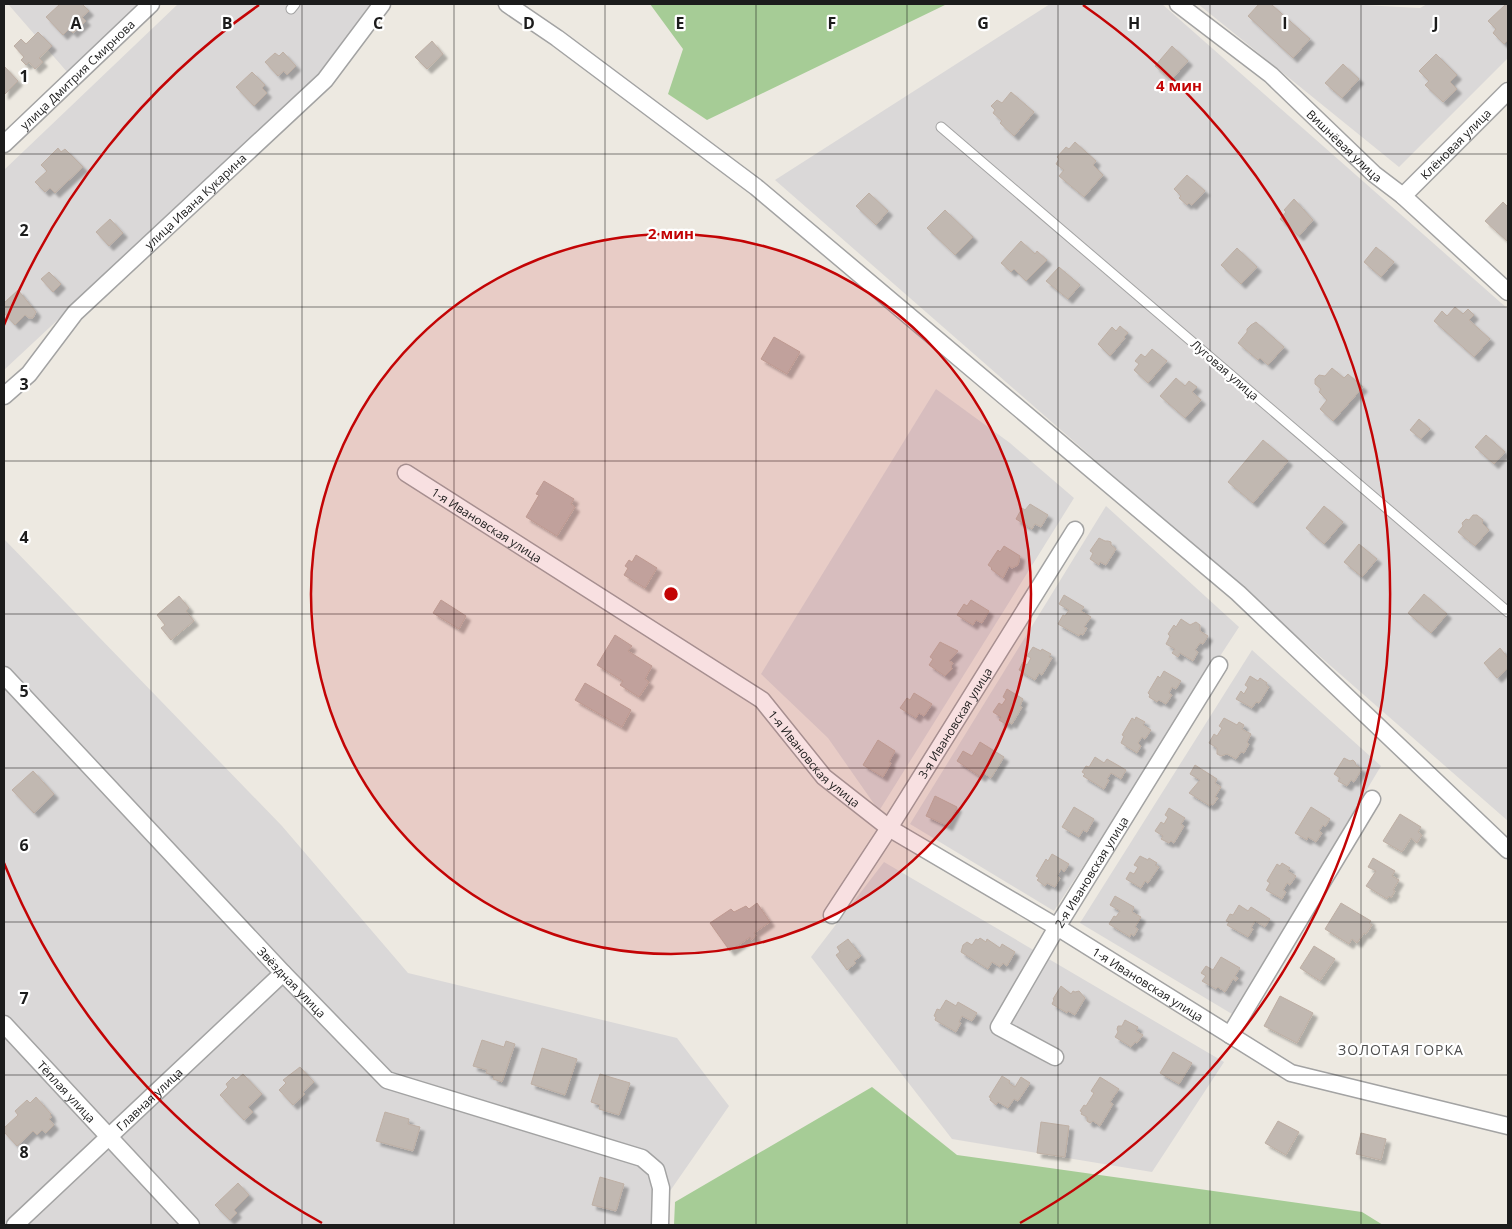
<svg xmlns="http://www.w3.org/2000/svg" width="1512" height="1229" font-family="'Open Sans',sans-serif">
<defs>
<filter id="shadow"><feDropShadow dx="4.5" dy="4.5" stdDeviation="1" flood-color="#0004"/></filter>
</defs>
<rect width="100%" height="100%" fill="#ede9e1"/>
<!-- residential -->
<path fill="#dad8d8" d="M8,4H140L68,73Z
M178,4H370L320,75L4,370V170Z
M1050,4H1162L1508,309V821L775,180Z
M1198,4H1343L1420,8L1427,4H1508V58L1399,167Z
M936,389L1010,443L1074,498L879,811L828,738L761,674Z
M1106,506L1239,627L1054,911L910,824Z
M4,539L282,826L408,973L677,1038L729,1106L670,1191L669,1225H4Z
M1252,650L1381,766L1232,1014L1080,923Z
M884,862L1224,1062L1152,1172L952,1139L811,957Z"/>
<!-- forest -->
<path fill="#a6cc96" d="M650,4H947L707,120L668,94L683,49Z
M872,1087L957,1155L1362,1212L1383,1225H674L675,1202Z"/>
<!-- building -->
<path fill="#c1b8b1" stroke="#beafa4" filter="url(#shadow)" d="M60,4H82L89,11L82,17L86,21L73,33L69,29L63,35L46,17Z
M1259,4H1271L1310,39L1293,58L1248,16Z
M1506,4H1508V40L1504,44L1493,33L1496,29L1488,21Z
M38,32L52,46L39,58L43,62L35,69L29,62L26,65L21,60L24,57L14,46L21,39L26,44Z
M432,41L443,54L427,69L415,57Z
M1172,46L1188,61L1171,80L1155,66Z
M283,52L296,66L287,75L284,71L278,76L265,62L275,53L279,56Z
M1436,54L1457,75L1450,82L1457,89L1443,102L1425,85L1429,81L1419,71Z
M1343,64L1359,79L1342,98L1325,83Z
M4,66L18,81L4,95Z
M252,72L265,85L262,88L267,93L254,106L236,87Z
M1011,92L1034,112L1014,136L1000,123L1002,121L993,113L995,110L991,106L997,100L1002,103Z
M1075,142L1096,161L1093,165L1103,175L1084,197L1059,176L1064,170L1056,164L1059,159L1057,157L1066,147L1069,149Z
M58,148L61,152L65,149L83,167L55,193L50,188L45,192L35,182L47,171L41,165Z
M1187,175L1205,191L1192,205L1189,203L1187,205L1179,198L1181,196L1174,189Z
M869,193L888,211L876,225L856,206Z
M1294,199L1313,220L1299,236L1280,219L1286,212L1284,210Z
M1503,202L1508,207V242L1485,221Z
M945,210L973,237L955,255L927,228Z
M110,219L123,233L109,246L96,232Z
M1021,241L1035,254L1037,251L1047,260L1026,281L1014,269L1011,272L1001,263Z
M1376,247L1394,262L1381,277L1364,262Z
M1237,248L1257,267L1241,284L1221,265Z
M1059,267L1080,285L1068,299L1046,281Z
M49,272L61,284L53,292L41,279Z
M18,290L36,312L33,318H29L25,315L15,325L4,313V303Z
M1455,307L1463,314L1468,309L1474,315L1469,320L1490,339L1474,357L1434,321L1442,311L1447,316Z
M1256,322L1284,347L1268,365L1260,358L1258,360L1238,343L1247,332V329L1251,325Z
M1120,326L1128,333L1124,337L1125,338L1110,356L1098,344L1112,327L1116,331Z
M774,337L800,352L787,374L761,359Z
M1152,349L1167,361L1148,383L1134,370L1139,364L1135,361L1141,354L1145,357Z
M1332,368L1344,378L1348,374L1363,387L1333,421L1320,409L1327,400L1319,392L1321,389L1315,384V379L1319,375L1325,376Z
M1176,378L1185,386L1189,381L1197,387L1192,392L1201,400L1185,418L1160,396Z
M1419,419L1430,429L1421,439L1410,430Z
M1486,435L1505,452L1494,464L1475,447Z
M1263,440L1288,461L1253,503L1228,482Z
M544,481L574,499L571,504L575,507L557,536L526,517L539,495L536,494Z
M1030,504L1048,515L1041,527L1035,524L1032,529L1016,519L1022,508L1025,510Z
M1324,506L1343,522L1324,544L1306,528Z
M1473,515H1477L1483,520L1482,523L1489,530L1475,546L1458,532L1463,526L1462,523L1466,519L1469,520Z
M1099,538L1105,541H1108L1111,542V545L1116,549L1106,565L1100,562L1099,565L1090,559L1093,553L1090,551Z
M1359,544L1377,559L1362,577L1344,562Z
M1004,546L1020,556L1018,565L1012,568L1009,566L1003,578L991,569L992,568L988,565L998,550L1000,552Z
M636,555L657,568L645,588L624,575L628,568L625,566L629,560L632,562Z
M1424,594L1447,614L1431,633L1408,613Z
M1064,595L1084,607L1081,611L1091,617L1084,627L1087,628L1083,635L1080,634L1079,636L1058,624L1063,615L1065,616L1069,610L1059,604Z
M179,596L189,608L186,611L194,621L171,640L161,628L165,625L157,615Z
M441,600L466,616L459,629L433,613Z
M971,600L989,611L982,623L976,620L973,625L957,615L964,604L967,606Z
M1181,619L1190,625L1196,622L1200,625V631L1208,636L1203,644L1200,643L1195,650L1198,652L1193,661L1180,653L1178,657L1172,653L1175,649L1166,644L1170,636L1168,634L1174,625L1176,627Z
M615,635L632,646L628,651L652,666L645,679L649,682L639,697L620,685L623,681L597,665Z
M940,642L958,651L949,661L953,663L951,666L952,669L945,676L929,665L933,659L930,657Z
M1033,647L1041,651L1042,649L1051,654L1049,657L1052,658L1042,675L1039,673L1035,680L1019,670L1023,662L1027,665L1031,658L1027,656Z
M1500,648L1508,658V668L1497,678L1484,663Z
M1164,671L1181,681L1176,689L1172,687L1169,693L1172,695L1166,704L1159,700L1157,702L1149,697L1150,695L1148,693L1158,676L1160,678Z
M1250,676L1258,681L1260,678L1267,683L1266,685L1269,687L1259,703L1256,702L1252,708L1236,699L1241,691L1244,694L1248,687L1245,685Z
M585,683L631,710L622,727L575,700Z
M1007,689L1023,699L1020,706L1022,707L1012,724L1009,722L1007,725L999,720L1001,717L993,712L999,703L1002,705L1006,699L1003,697Z
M914,693L932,704L924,716L919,713L916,718L900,708L907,698L910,700Z
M1136,717L1145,722L1143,725L1151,730L1145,739L1142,737L1138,743L1141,746L1137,753L1121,743L1124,736L1122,735L1132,718L1135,720Z
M1224,718L1237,725L1239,722L1244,725L1242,729L1251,734L1247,742L1249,744L1244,753L1241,752L1236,759L1227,754L1221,756L1217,754V748L1209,743L1214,734L1217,736L1222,728L1219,726Z
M878,740L895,751L889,762L891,763L883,777L863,765Z
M980,742L1004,757L991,778L984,773L981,777L957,761L963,751L972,756Z
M1095,757L1104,763L1107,759L1126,770L1121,779L1111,773L1107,779L1109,780L1104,789L1083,776L1085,774L1082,772L1086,766L1089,767Z
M1344,758L1350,761L1353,760L1355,762L1356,765L1362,769L1354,782L1351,780L1347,786L1338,781L1340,778L1334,774Z
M1195,765L1217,779L1215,783L1221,787L1215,797L1218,798L1213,805L1211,804L1210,806L1189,793L1200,780L1190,774Z
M33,771L54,794L34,813L12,790Z
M935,796L957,807L948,826L926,816Z
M1074,807L1094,819L1087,832L1083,830L1079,837L1062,827Z
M1311,807L1330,819L1325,827L1323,825L1319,831L1322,833L1316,842L1308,837L1307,840L1295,833Z
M1169,808L1185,818L1181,824L1184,826L1174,843L1171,841L1169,843L1161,839L1163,836L1155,831L1161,822L1164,824L1168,817L1165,815Z
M1400,814L1421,827L1418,832L1422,835L1417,843L1411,838L1402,852L1383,841Z
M1052,854L1069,864L1064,872L1061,869L1057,876L1060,878L1055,887L1047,883L1045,886L1037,880L1039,878L1036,876L1046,859L1048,861Z
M1140,856L1148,860L1149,858L1157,863L1155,865L1159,867L1148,883L1145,881L1141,888L1126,879L1130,872L1134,874L1138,867L1134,865Z
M1373,858L1395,871L1392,876L1399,880L1393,890L1395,891L1391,898L1389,896L1387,899L1366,886L1376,871L1368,867Z
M1282,863L1290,868L1288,871L1296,876L1290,885L1287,883L1283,890L1286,892L1282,899L1266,890L1270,883L1267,881L1277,864L1280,866Z
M1115,896L1134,907L1132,912L1141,917L1135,927L1138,929L1134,936L1131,934L1130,937L1109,924L1114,916L1116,917L1120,911L1110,905Z
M757,903L770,922L754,933L756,936L751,940L750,937L730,951L710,923L731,909L734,912L746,906L749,909Z
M1341,903L1371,921L1369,923L1372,925L1366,934L1364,933L1357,943L1352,939L1349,944L1325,929Z
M1239,905L1248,911L1251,907L1270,919L1265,927L1255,921L1251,928L1253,929L1248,937L1227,925L1229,922L1226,921L1230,914L1233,915Z
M980,938L986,942L987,939L1000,948L1002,944L1015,952L1007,966L1003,963L1000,967L992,962L988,969L961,952L963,945L967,942L972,945L976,939L978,940Z
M848,939L861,956L854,961L856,963L847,970L836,955L840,952L837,947Z
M1314,946L1335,959L1320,981L1300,968Z
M1221,957L1240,968L1235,976L1238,978L1236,981L1233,979L1225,992L1218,987L1216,989L1202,981L1206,976L1201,973L1206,966L1213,970Z
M1061,986L1071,994L1073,991L1075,992L1079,991L1085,998L1075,1015L1068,1011L1067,1013L1052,1004L1054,1000L1053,999Z
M1280,996L1313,1013L1297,1043L1264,1026Z
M946,1000L956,1006L958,1002L977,1013L972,1021L962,1016L959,1022L961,1023L956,1032L935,1020L936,1017L934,1016L937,1009L940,1010Z
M1125,1020L1138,1027L1136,1031L1143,1035L1137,1043L1135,1042L1131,1047L1115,1037L1118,1032L1117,1029L1118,1026H1122Z
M482,1040L504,1047L506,1041L515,1044L502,1082L493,1079L494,1076L486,1073L487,1070L473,1066Z
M542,1048L577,1059L565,1095L531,1084Z
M1173,1052L1192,1063L1179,1084L1160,1073Z
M300,1067L314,1082L303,1092L305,1094L293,1105L279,1090L286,1083L283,1080Z
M243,1074L262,1094L248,1107L253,1112L244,1120L220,1095L228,1087L226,1084L233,1077L236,1080Z
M600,1074L630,1083L619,1115L599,1109L600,1105L591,1102Z
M1002,1076L1010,1081L1009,1083L1015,1087L1021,1077L1030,1083L1018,1101L1014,1099L1008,1108L998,1102L996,1105L990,1100L991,1098L989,1097Z
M1100,1077L1119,1089L1110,1102L1113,1104L1100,1126L1093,1121L1090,1123L1087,1121V1117L1081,1114L1082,1112L1080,1111L1084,1105L1086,1106L1094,1093L1091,1091Z
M36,1097L51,1114L50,1115L52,1117L49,1119L54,1125L46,1133L42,1130L37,1135L33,1131L17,1146L4,1132V1128L18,1115L15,1111L27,1100L30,1103Z
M385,1112L409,1119L408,1124L420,1127L413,1151L376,1141Z
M1278,1121L1299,1132L1286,1155L1265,1143Z
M1041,1122L1069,1126L1065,1157L1037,1153Z
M1361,1133L1386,1139L1381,1160L1356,1154Z
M600,1177L624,1184L616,1211L592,1205Z
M238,1183L249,1195L234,1210L237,1213L230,1220L215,1205Z"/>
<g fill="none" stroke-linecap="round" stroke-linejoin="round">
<defs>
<path id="lane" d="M291,9L295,4
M941,127L1508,612"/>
<g id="street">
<path d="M507,4L557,38L756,187L1238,593L1508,850"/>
<path id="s1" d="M1178,4L1271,75L1374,174L1403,196L1508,292"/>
<path id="s2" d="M4,144L151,4"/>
<path id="s3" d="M1403,196L1508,91"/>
<path id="s4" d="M4,396L29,374L75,313L325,80L382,4"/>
<path id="s5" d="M406,473L762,700L824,777L889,828L1057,927L1291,1073L1508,1126"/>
<path id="s6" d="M4,675L283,973L387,1080L642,1158L656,1170L661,1188L660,1225"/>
<path id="s7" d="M832,915L889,828L1075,530"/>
<path id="s8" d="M4,1024L191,1225"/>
<path d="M1230,1035L1372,799"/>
<path id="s9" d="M1055,1057L999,1027L1057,927L1219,665"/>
<path id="s10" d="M15,1225L283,973"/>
</g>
</defs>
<!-- lane casing -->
<use href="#lane" stroke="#a3a3a3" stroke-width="11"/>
<!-- street casing -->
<use href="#street" stroke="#a3a3a3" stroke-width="19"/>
<!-- lane -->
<use href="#lane" stroke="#fff" stroke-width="9"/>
<!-- street -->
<use href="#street" stroke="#fff" stroke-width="16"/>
</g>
<!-- grid -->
<path fill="none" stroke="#1c1c1c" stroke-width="1" stroke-opacity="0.55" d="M151,4V1225M302,4V1225M454,4V1225M605,4V1225M756,4V1225M907,4V1225M1058,4V1225M1210,4V1225M1361,4V1225M4,154H1508M4,307H1508M4,461H1508M4,614H1508M4,768H1508M4,922H1508M4,1075H1508"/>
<!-- distance rings -->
<circle cx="671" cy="594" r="360" fill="#c30405" fill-opacity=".12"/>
<g fill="none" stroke="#c30405" stroke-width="2.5">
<circle cx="671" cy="594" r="360"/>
<path d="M322 1223A719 719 0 0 1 4 863M4 325A719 719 0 0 1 259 5M1083 5A719 719 0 0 1 1020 1223"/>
</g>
<g text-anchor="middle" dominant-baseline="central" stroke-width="4.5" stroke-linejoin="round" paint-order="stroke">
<!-- street labels -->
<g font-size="12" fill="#1c1c1c" stroke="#fff">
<text stroke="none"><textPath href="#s2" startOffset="101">улица Дмитрия Смирнова</textPath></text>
<text stroke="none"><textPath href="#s3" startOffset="74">Клёновая улица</textPath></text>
<text stroke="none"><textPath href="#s1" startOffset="219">Вишнёвая улица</textPath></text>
<text stroke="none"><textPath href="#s4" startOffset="274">улица Ивана Кукарина</textPath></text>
<text transform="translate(1225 370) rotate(41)">Луговая улица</text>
<text stroke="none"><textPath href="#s5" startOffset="96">1-я Ивановская улица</textPath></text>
<text stroke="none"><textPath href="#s7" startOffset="228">3-я Ивановская улица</textPath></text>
<text stroke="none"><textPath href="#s5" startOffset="501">1-я Ивановская улица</textPath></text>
<text stroke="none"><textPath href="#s9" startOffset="244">2-я Ивановская улица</textPath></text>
<text stroke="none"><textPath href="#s6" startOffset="421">Звёздная улица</textPath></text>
<text stroke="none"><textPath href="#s5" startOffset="906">1-я Ивановская улица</textPath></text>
<text stroke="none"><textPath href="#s8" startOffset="92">Тёплая улица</textPath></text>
<text stroke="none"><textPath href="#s10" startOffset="184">Главная улица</textPath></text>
</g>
<!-- neighbourhood labels -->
<g font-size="14" letter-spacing="1" fill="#4f4f4f" stroke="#fff">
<text x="1401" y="1049">ЗОЛОТАЯ ГОРКА</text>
</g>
</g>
<g font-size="16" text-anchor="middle" font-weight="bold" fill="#1c1c1c" stroke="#fff" stroke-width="4.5" stroke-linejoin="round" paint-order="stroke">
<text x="76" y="29">A</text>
<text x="227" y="29">B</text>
<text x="378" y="29">C</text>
<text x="529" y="29">D</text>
<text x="680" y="29">E</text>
<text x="832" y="29">F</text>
<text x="983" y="29">G</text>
<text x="1134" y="29">H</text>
<text x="1285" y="29">I</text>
<text x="1436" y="29">J</text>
<text x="24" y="82">1</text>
<text x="24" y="236">2</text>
<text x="24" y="390">3</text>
<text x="24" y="543">4</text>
<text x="24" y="697">5</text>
<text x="24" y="851">6</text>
<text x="24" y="1004">7</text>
<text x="24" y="1158">8</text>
</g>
<circle cx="671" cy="594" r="8" fill="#c30405" stroke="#fff" stroke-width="2.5"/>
<g font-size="15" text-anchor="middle" font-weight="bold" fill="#c30405" stroke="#fff" stroke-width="4.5" stroke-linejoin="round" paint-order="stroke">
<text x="1179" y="91">4 мин</text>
<text x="671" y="239">2 мин</text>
</g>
<!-- border -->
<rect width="1512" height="1229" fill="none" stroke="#1c1c1c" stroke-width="10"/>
</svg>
